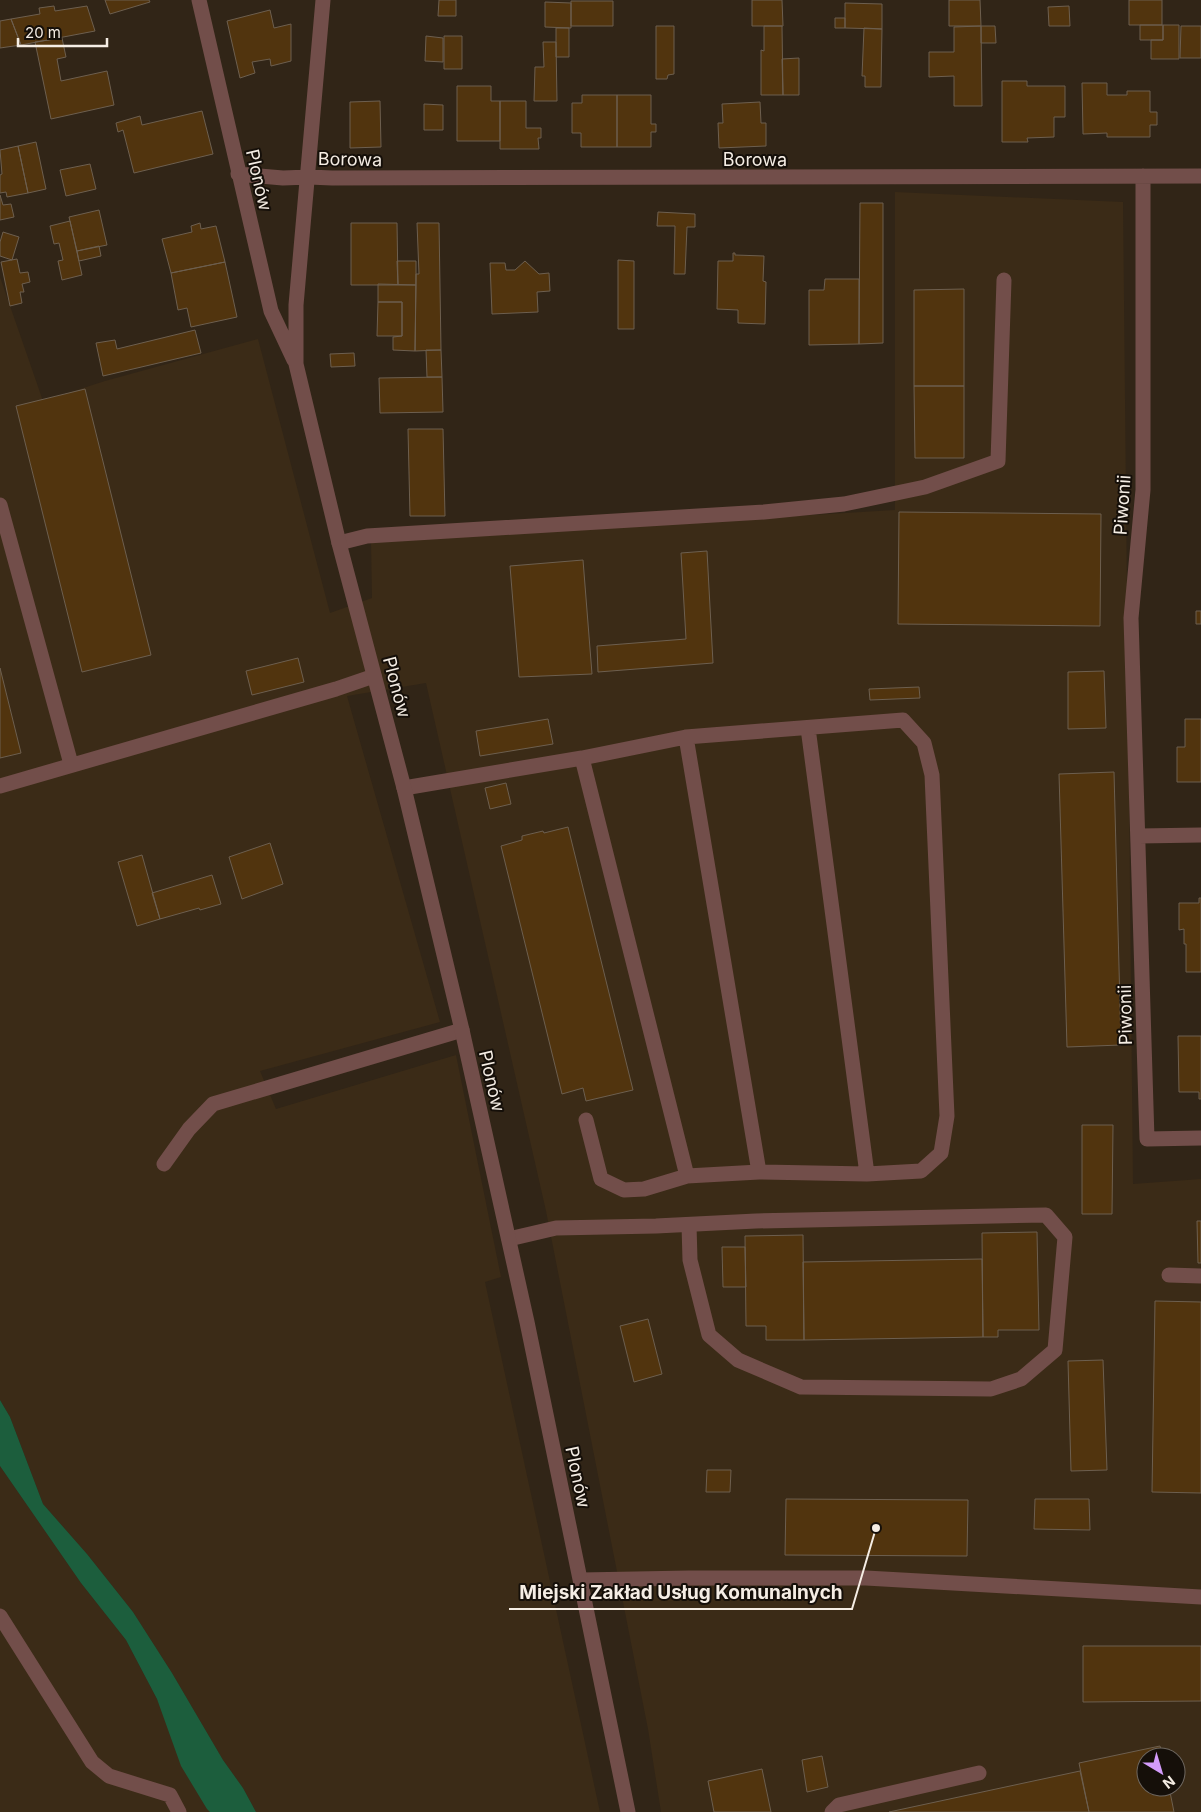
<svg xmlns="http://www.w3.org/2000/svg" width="1201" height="1812" font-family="Inter,sans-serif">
<rect width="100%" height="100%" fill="#312517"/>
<!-- built -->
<path fill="#3b2b17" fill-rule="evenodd" d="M895,192L1123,202L1133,1184L1201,1179V1812H661L648,1729L546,1211L426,683L347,696L440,1022L260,1071L276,1109L456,1055L501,1277L485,1282L600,1812H256L243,1788L223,1760L172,1673L133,1612L87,1554L43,1504L10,1417L0,1400V277L43,401L105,381L258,339L330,613L372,598L371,542L895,510ZM1146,1757H1176V1787H1146Z
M0,1466L81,1583L126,1640L157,1699L210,1812H0Z"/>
<!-- green -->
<path fill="#1c5e3d" d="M0,1400L10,1417L43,1504L87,1554L133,1612L172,1673L223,1760L243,1788L256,1812H210L207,1809L181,1766L157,1699L126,1640L81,1583L0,1466Z"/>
<!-- building -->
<path fill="#51340e" stroke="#6d5f4f" d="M105,0H149L150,2L110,14Z
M439,0H456V16H438Z
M752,0H782L783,26H752Z
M949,0H980L981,26H949Z
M1129,0H1162V25H1129Z
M571,1H613V26H571Z
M545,2L571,3V28L545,27Z
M845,3L882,4V29L845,28Z
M54,6L55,11L87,6L95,31L21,45L11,19L40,14L39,8Z
M1069,6L1070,26H1049L1048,7Z
M270,10L274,28L291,24V61L271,66L270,59L252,62L255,73L240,78L227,21Z
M835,18H845V28H835Z
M11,19L21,45L0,48V21Z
M1140,25H1163V40H1140Z
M1163,25H1179V59H1151V40H1163Z
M656,26H674V74L668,75L667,79H656Z
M764,26H782L783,95H761V50L764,51Z
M981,26L982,106H954V76L929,77V52H954V27Z
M981,26H995L996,43H981Z
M1181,26H1201V58H1180Z
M556,28H569V57H556Z
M864,28L882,29L881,87H865V76H862Z
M426,36L443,38V62L425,61Z
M444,36H462V69H444Z
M62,38L66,57L57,59L61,81L107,71L114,105L51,119L35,42Z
M543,42H556L557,101H534L535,67H544Z
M799,58V95H783L782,59Z
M1002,81H1027V86H1065V117H1054V137L1027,138L1028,142H1002Z
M1082,83H1107V95H1127V91H1150V112H1157V125H1150V137H1107V133L1083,134Z
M457,86H491V101H500V141H457Z
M582,95H617V147H581V133H572V103H582Z
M617,95H651V124H656V132H651V147H617Z
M380,101L381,147L350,148V102Z
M500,101H526V128H541V138H538L539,149H500Z
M760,102L761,123H766V146L719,148L718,123H723L722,104Z
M424,104L443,105V130H424Z
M202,111L213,154L134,173L123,130L118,132L116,123L140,116L142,125Z
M36,142L46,189L28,193L18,146Z
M18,146L28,193L7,197L6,192L0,193V175L2,174L0,150Z
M90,164L96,189L66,196L60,170Z
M0,195L3,205L11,204L14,217L0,220Z
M860,203H883V343L859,344Z
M99,210L107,245L77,251L69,217Z
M658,212L695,214V227H687L685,274H674L675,226H657Z
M70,221L82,275L62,280L58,261L63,260L59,243L54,244L50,226Z
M200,223L201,229L216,226L225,262L171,273L162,239L192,232L191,226Z
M351,223H397L398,285H351Z
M417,223H439L441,350L415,351L416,274H419Z
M3,232L19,237L12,260L0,256V242Z
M99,246L101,256L79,261L77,251Z
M733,253H735V255L764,256L763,281L766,282L765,324L738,323V310L717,309L718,261H733Z
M17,259L20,273L28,272L30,282L22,284L24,292H20L22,303L10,306L1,262Z
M618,260L634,261V329H618Z
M397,261H416V285H398Z
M525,261L539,274L549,273L550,291L537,292L538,312L492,314L490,263H505L506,270H515Z
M225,262L237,317L191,327L187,308L178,310L171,273Z
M825,279H859V344L809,345V290H824Z
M378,284L416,285L415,351L393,350V337L402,336V302H378Z
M964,289V386H914V290Z
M378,302H402V336H377Z
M195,330L201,353L103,376L96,343L115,340L117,349Z
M426,350H441L442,377H427Z
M354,353L355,366L331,367L330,354Z
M442,377L443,412L380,413L379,378Z
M914,386H964V458H915Z
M85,389L151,655L82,672L16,406Z
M408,429H443L445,516H410Z
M899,512L1101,514L1100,626L898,624Z
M707,551L713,663L598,672L597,646L686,639L681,553Z
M583,560L592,674L519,677L510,566Z
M1196,611H1201V624H1196Z
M298,658L304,682L252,695L246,671Z
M0,668L21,753L0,758Z
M1104,671L1106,728L1068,729V672Z
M919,687L920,698L870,700L869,689Z
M548,719L553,744L480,756L476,731Z
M1185,719H1201V782H1177V747H1185Z
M1114,772L1121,1045L1067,1047L1059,774Z
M506,783L511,804L490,809L485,788Z
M568,827L633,1090L586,1101L583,1088L562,1094L501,846L522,840V836L543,831L544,833Z
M270,843L283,884L242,899L229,857Z
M142,855L160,919L137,926L118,862Z
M212,875L221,904L200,910L199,908L160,919L152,893Z
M1199,898H1201V972H1186V944H1184V929L1179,930V903H1199Z
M1178,1036H1201V1099H1199V1092H1179Z
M1082,1125H1113L1112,1214H1082Z
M1197,1221H1201V1263H1198Z
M1037,1232L1039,1330H998V1337H983L982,1233Z
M803,1235L804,1340H766V1326H746L745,1236Z
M722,1247H745L746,1287H723Z
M982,1259L983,1337L804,1340L803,1262Z
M1155,1301L1201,1302V1493L1152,1492Z
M648,1319L662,1374L634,1382L620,1326Z
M1103,1360L1107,1470L1071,1471L1068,1361Z
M707,1470H731L730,1492H706Z
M786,1499L968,1500L967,1556L785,1555Z
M1035,1499H1089L1090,1530L1034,1529Z
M1083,1646H1201V1701L1083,1702Z
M1160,1746L1163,1757H1146V1787H1169L1174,1812H1089L1079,1763Z
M822,1756L828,1787L807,1792L802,1760Z
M762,1769L771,1812H714L708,1781Z
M1080,1771L1089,1812H889Z"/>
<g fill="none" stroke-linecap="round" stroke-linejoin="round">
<!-- service -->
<path stroke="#724e4a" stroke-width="15" d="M0,505L71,764
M339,543L367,536L764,512L844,504L925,487L998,461L1004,280
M808,728L867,1174
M686,737L759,1172
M582,758L687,1176
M0,786L336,689L374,676
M404,788L582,758L686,737L903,720L924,743L932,775L947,1116L941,1153L921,1171L867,1174L759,1172L687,1176L644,1189L624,1190L601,1179L586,1120
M164,1164L189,1129L213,1104L462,1030
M509,1239L556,1228L656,1226L756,1221L1046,1215L1065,1237L1055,1350L1021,1379L991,1389L801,1387L738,1360L709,1335L690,1260L689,1225
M1169,1275L1201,1276
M581,1580L689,1578H866L1201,1597
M0,1616L92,1762L109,1776L170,1795L179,1812
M832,1812L839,1805L979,1773"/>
<!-- minor -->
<path stroke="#724e4a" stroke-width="15" d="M199,0L271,311L294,360
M323,0L296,305V364L339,543L404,788L462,1030L527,1322L628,1812
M238,174L283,178L309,177L332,178L1201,176
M1143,176V490L1131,618L1147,1139L1201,1138
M1139,836L1201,835"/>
</g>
<g text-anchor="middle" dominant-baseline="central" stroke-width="4" stroke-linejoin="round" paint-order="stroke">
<!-- street labels -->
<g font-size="18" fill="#f5ede4" stroke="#150f09">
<text transform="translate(350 159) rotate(1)">Borowa</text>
<text x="755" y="159">Borowa</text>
<text transform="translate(259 180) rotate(77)">Plonów</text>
<text transform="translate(1122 505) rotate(-86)">Piwonii</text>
<text transform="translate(397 687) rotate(75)">Plonów</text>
<text transform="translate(1125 1015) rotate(-91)">Piwonii</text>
<text transform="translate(492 1081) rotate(77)">Plonów</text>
<text transform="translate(578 1477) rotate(78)">Plonów</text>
</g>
</g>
<!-- callouts -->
<path fill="none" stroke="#f5ede4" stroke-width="2" d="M876 1528L852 1609H509"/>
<circle fill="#f5ede4" stroke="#150f09" stroke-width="2" cx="876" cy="1528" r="5"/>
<g font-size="19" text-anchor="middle" font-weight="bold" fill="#f5ede4" stroke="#150f09" stroke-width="4" stroke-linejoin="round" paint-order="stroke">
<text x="681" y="1599">Miejski Zakład Usług Komunalnych</text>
</g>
<!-- north arrow -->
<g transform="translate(1161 1772) rotate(142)"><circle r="24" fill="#150f09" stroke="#6f6861"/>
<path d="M0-4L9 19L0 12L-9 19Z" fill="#d49cfb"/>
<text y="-8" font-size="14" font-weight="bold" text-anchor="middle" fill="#f5ede4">N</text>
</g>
<!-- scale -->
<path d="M18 38v8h89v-8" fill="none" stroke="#f5ede4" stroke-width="2.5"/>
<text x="25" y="38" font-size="15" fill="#f5ede4" stroke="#150f09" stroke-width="4" paint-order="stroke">20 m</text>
</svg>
